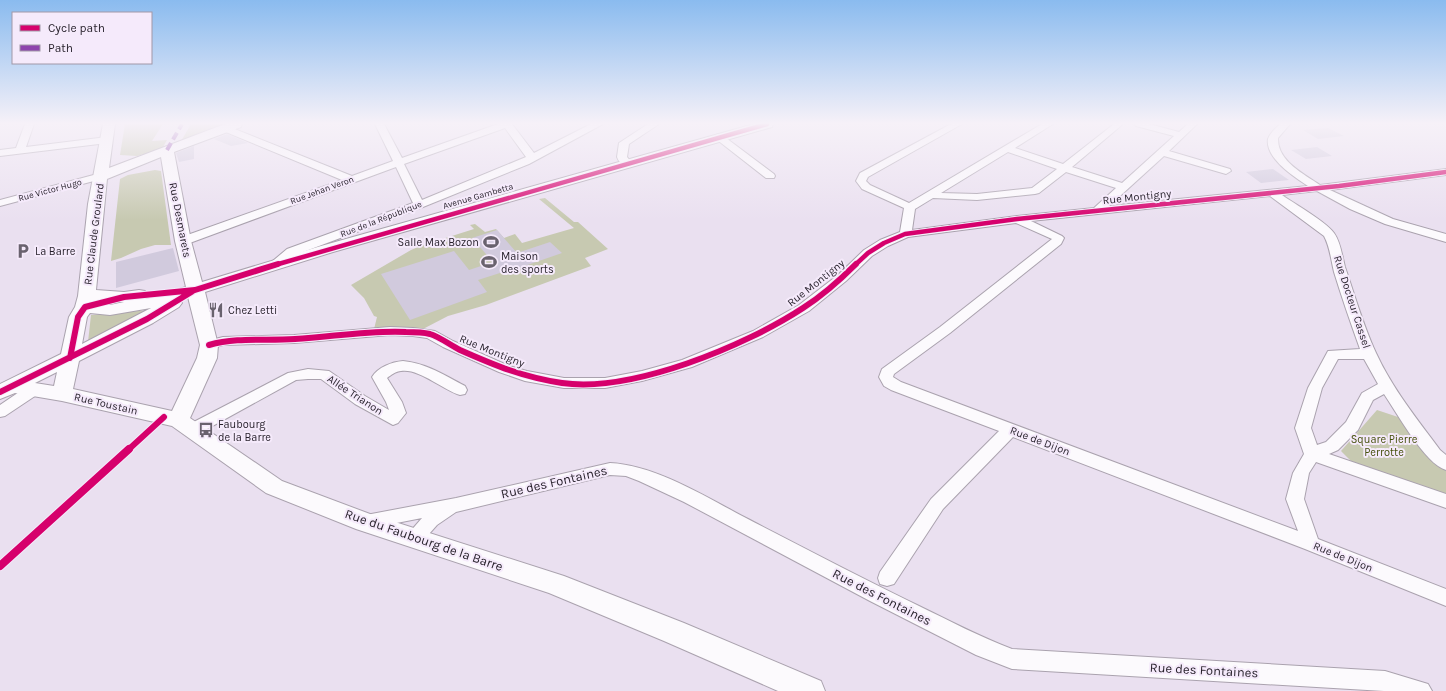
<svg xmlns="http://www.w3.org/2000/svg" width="1446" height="691" font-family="Karla,sans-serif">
<rect width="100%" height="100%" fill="#eae0f0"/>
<!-- green -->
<path fill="#c7c9b1" d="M125,124H163L152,141L167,140L162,149L137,156L120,155Z
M191,124H233L180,143Z
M155,170L161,171L171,245H155L141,249L121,258L111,261L120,179L128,175Z
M545,198L574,222H578L608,249L585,258L591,266L486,305L448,316L423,329L393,327L374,329L377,317L374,316L364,298L351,285L411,250L435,240L436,241L474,229L470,225L475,224L485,232L496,229L504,238L515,234L522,243L574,228L539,199Z
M150,310L88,342L91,315Z
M1377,410L1398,417L1422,449L1446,471V496L1354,464L1341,451Z"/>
<!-- building -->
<path fill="#d1cadd" d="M1328,128L1344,136L1318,139L1303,130Z
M227,134L248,143L231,146L214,139Z
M194,146V159L179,162L176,153Z
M1317,147L1332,156L1306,159L1291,150Z
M1273,169L1289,180L1261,183L1246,172Z
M497,230L517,253L550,242L562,253L513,270L512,269L478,280L487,292L410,320L381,274L454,251L469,270L493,262L472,238Z
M173,248L179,271L116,288V262Z"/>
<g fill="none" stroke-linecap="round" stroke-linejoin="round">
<defs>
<path id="street" d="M25,124H34L26,147L107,137L112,140L107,143L0,156V150L16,148Z
M375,124H384L402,158L498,124H512L534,153L591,124H603L529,164L423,207L295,255L278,268H270L268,265L287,249L413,203L396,167L187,244H179L177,241L179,238L342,180L221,130L219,128L221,126H227L352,176L393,161ZM505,128L526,157L422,200L404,164Z
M648,124H659L629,144L627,157L632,163L631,165C624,167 619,163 617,157L619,143Z
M951,124H962L868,177L866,181L870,185L909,203L1042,124H1053L1015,148L1063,164L1114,124H1123L1072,167L1122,183L1174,136L1136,126L1135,124H1149L1179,132L1188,124H1197L1169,151L1230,169L1231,171L1226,174L1164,156L1109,206L1308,186C1294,177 1265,158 1268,139C1270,133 1276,128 1280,124H1290L1278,138C1277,161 1304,174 1320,185L1446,169V175L1330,190L1393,219L1446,234V242L1385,224L1350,209L1317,191L1282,195C1296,205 1324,220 1334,233C1341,243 1342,256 1345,267C1355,296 1363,325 1376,353C1392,388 1417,419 1440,450L1446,455V470C1425,464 1397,413 1384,394L1373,400L1358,430L1338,450L1329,454L1446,494V508L1316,462L1309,473L1304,499L1318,539L1446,589V606L1305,549L1013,437L943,509L894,584L887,586L880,584L878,578L880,572L931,499L999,431L891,390L884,386L879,377L882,369L940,327L1052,239L1016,223L908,237L888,246L872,256L846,281L809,311L763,337L692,367L642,381L605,388H564L525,381L499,372L443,347L427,338L413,336L390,335L294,343L223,345L209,349L204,348L202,345L204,342L223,337L294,335L390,327L413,328L435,331L453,341L509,366L527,371L564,378H605L642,371L682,360L753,331L799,305L838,275L864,250L880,240L900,232L904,208L862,189L856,181L860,173ZM1008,152L1057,169L1032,188L977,194L941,193ZM1066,172L1116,188L1094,208L1017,216L912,230L915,209L933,198L977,200L1035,194L1039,193ZM1270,196L1324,236C1330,247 1331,260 1334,272C1342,298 1351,324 1360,349L1328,351L1308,388L1295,428L1304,454L1293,473L1286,499L1298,531L901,382L893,377L894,374L950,333L1061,244L1064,238L1062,236L1031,221ZM1338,359H1364L1378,384L1362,393L1346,422L1326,442L1317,445L1311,428L1322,388Z
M719,134L722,135L774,174L775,176L774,178H766L716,139L714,137L716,135Z
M101,173L106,176L105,178L0,206V200Z
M403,361C426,363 446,376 465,386L467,390L465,394L460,395C443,390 419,368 401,371C396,371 391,375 387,378L402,402L406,413L398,423L393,425L355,404L321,379H308L296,380L198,434L192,436L186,434L184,430L186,426L288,373L308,369L329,371L365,396L389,410L386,402L372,377C378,367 392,362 403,361Z
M33,385L38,386L40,390L38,394L5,416L0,417V405L28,386Z
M610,463C655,465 706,497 746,518C804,548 861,578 919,606C950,621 980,637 1012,649L1385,671L1428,684L1432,691H1384L1012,669L976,655L870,601L684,502L639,481L626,476L610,475L456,512L437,525L421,543L415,545L409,543L406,538L409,533L422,518L366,529L360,527L357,522L360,517L366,515L456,498Z"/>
<path id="secondary" d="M103,124H115L109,168L225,124H242L241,127L174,152L191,241L202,282L321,246L754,124H773L772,127L333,252L205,292L218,345L217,358L190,418L282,481L370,514L564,576L684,623L821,681L825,691H778L664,641L549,593L356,529L266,493L172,426L62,401L15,393L0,399V384L61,354L69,317L75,307L78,296L88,204ZM161,157L175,241L186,287L150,298L145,299L148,295L145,291L139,290L124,292L96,290L107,179ZM188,297L200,345L197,358L172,411L73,389L79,361L153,323L179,307L182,303L180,300ZM95,301L124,302L110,305L95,303ZM151,308L82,344L87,317L90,313L110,315ZM57,372L54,386L35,383Z"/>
</defs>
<!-- street casing -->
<use href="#street" stroke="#aaa2ae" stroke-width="2"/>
<!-- secondary casing -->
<use href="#secondary" stroke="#aaa2ae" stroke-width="2"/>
<!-- street -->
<use href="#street" fill="#fcfafd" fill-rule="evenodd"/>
<!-- secondary -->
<use href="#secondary" fill="#fcfafd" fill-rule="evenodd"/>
<!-- quiet -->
<path stroke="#8e44ad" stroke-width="4" stroke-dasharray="8 4" stroke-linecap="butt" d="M167,150L182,124"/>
<defs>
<path id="cycleway-far2" d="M275,265L767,124
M855,265L868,253L884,243L905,234L1017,219L1339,186L1446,172"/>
<path id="cycleway-far1" d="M209,345C237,337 266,341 295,339C332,337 369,330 406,332C413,332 422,332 430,334C440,337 450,345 460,350C496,366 523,377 562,383C632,393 745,346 803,308C822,296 840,280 856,264
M70,358L78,317L85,307L124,297L195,290L278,264
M0,392L147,319L193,291
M128,450L164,417"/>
<path id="cycleway" d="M0,566L129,449"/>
</defs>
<!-- cycleway-far2 casing -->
<use href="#cycleway-far2" stroke="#f5eafb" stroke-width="6"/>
<!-- cycleway-far1 casing -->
<use href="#cycleway-far1" stroke="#f5eafb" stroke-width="8"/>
<!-- cycleway casing -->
<use href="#cycleway" stroke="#f5eafb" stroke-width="10"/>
<!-- cycleway-far2 -->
<use href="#cycleway-far2" stroke="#d6006c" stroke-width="4.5"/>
<!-- cycleway-far1 -->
<use href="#cycleway-far1" stroke="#d6006c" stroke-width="6"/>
<!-- cycleway -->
<use href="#cycleway" stroke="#d6006c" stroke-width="8"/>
</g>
<!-- sky -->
<linearGradient id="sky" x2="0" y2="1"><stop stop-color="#8abbef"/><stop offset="0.56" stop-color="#f6f1f8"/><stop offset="1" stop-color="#f6f1f8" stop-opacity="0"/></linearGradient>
<rect width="1446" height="220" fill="url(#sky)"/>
<!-- icons -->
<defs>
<symbol id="stadium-bare" viewBox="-9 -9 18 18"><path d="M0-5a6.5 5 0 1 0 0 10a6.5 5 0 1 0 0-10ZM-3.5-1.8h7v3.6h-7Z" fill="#69626e" stroke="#f5eafb" stroke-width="2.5" paint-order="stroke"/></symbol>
<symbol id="parking-bare" viewBox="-9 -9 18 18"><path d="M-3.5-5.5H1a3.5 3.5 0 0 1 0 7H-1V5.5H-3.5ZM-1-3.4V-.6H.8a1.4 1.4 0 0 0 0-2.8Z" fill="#69626e" stroke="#f5eafb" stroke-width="2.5" paint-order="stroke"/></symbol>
<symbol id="restaurant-bare" viewBox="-9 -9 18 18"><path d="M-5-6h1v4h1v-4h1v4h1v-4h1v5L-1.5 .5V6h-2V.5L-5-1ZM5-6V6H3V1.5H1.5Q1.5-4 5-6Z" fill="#69626e" stroke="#f5eafb" stroke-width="2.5" paint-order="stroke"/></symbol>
<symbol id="bus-bare" viewBox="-9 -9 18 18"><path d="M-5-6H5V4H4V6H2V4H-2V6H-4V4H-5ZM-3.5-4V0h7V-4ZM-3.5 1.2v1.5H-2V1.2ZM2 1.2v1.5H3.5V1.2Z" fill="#69626e" stroke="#f5eafb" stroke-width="2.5" paint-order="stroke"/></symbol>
</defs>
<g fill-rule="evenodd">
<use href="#stadium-bare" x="480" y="231" width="22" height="22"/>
<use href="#parking-bare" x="12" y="240" width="22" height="22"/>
<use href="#stadium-bare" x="478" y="251" width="22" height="22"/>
<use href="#restaurant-bare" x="205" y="299" width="22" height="22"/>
<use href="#bus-bare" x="195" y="419" width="22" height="22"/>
</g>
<g text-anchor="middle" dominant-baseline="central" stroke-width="4" stroke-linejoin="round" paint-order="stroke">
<!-- far-street labels -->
<g font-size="9" fill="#241e28" stroke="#f5eafb">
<text transform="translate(50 190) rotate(-15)">Rue Victor Hugo</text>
<text transform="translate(322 190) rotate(-20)">Rue Jehan Veron</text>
<text transform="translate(478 196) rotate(-16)">Avenue Gambetta</text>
<text transform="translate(381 219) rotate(-21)">Rue de la République</text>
</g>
<!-- street labels -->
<g font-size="11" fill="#241e28" stroke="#f5eafb">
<text transform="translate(1137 197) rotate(-6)">Rue Montigny</text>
<text transform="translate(180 220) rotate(79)">Rue Desmarets</text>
<text transform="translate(94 234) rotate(-83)">Rue Claude Groulard</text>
<text transform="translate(816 283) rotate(-38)">Rue Montigny</text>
<text transform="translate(1352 302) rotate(72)">Rue Docteur Cassel</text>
<text transform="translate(492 351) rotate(22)">Rue Montigny</text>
<text transform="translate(355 395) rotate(33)">Allée Trianon</text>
<text transform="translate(106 404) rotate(13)">Rue Toustain</text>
<text transform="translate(1040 441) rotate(21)">Rue de Dijon</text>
<text transform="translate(1343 557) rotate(22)">Rue de Dijon</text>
</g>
<!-- poi labels -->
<g font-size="11" fill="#241e28" stroke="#f5eafb" text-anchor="start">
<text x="479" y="242" text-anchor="end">Salle Max Bozon</text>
<text x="35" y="251">La Barre</text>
<text x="501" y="256">Maison<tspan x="501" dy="13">des sports</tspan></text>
<text x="228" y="310">Chez Letti</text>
<text x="218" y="424">Faubourg<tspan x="218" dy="13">de la Barre</tspan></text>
</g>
<!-- park labels -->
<g font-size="11" fill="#444f0a" stroke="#f5eafb">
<text x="1384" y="439">Square Pierre<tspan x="1384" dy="13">Perrotte</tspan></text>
</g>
<!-- near-street labels -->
<g font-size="13" fill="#241e28" stroke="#f5eafb">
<text transform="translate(554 482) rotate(-13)">Rue des Fontaines</text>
<text transform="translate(424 540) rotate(19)">Rue du Faubourg de la Barre</text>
<text transform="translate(882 597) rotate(27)">Rue des Fontaines</text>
<text transform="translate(1204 670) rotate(3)">Rue des Fontaines</text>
</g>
</g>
<!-- legend -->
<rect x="12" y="12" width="140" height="52" fill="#f5eafb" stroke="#a198a7"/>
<rect x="20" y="25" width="20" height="6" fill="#d6006c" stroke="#a198a7"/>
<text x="48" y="32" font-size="12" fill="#241e28">Cycle path</text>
<rect x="20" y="45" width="20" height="6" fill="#8e44ad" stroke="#a198a7"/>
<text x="48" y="52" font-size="12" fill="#241e28">Path</text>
</svg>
